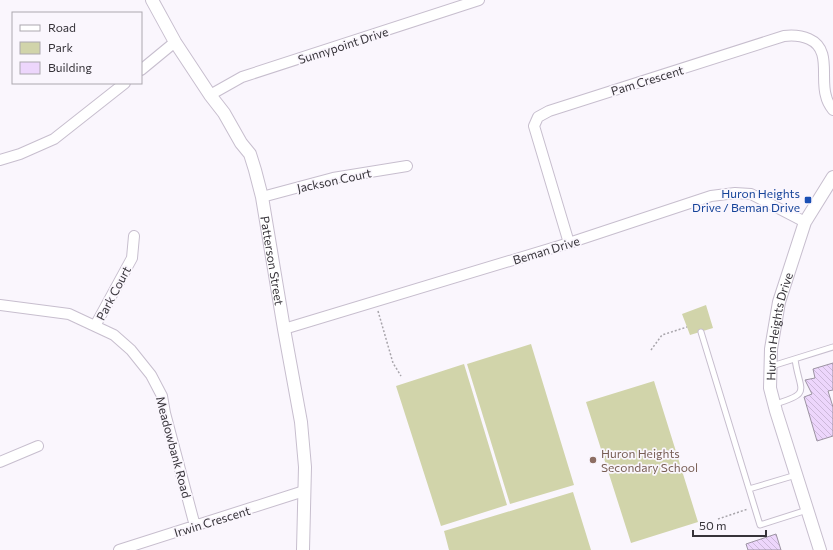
<svg xmlns="http://www.w3.org/2000/svg" width="833" height="550" font-family="Commissioner,sans-serif">
<defs>
<pattern id="building-back-hatch" width="6" height="6" patternUnits="userSpaceOnUse"><rect width="6" height="6" fill="#edd6fc"/><path d="M-1 5l2 2M0 0l6 6M5-1l2 2" fill="none" stroke="#ccb8d9"/></pattern>
</defs>
<rect width="100%" height="100%" fill="#faf6fd"/>
<!-- green -->
<path fill="#d1d4aa" d="M706,305L713,328L690,335L682,314Z
M531,344L574,485L510,504L467,364Z
M464,364L507,505L441,526L396,386Z
M654,381L698,522L631,543L586,402Z
M573,492L591,550H449L444,531Z"/>
<!-- building -->
<path fill="url(#building-back-hatch)" stroke="#9c93a2" d="M833,363V390L828,391L833,407V436L817,441L804,397L812,394L805,380L815,378L813,369Z
M776,534L781,550H748L746,544Z"/>
<g fill="none" stroke-linecap="round" stroke-linejoin="round">
<defs>
<path id="service" d="M701,332L760,525L807,510
M772,366L833,347
M775,404C813,393 799,391 795,359
M749,489L796,475"/>
<path id="minor" d="M141,70L175,42
M210,95L242,77L479,0
M0,160L20,154L54,139L125,83
M262,197L333,178L407,166
M569,243L534,126L538,117L549,111L784,36C793,35 800,35 809,39C832,49 820,78 826,96C827,101 830,106 833,110
M0,305L69,314L114,335L131,350L151,375L162,396L165,413L195,526
M95,326L132,258L134,236
M284,329L569,243L711,196L735,193L751,194L805,222
M0,462L38,446
M119,550L304,491"/>
<g id="tertiary">
<path id="s1" d="M152,0L175,42L210,95L224,113L241,143L250,154L255,170L262,197L284,329L301,422L305,467L303,550"/>
<path id="s2" d="M820,550L776,411L770,388L771,349L779,302L805,222L833,177"/>
</g>
</defs>
<!-- service casing -->
<use href="#service" stroke="#c7bece" stroke-width="7"/>
<!-- minor casing -->
<use href="#minor" stroke="#c7bece" stroke-width="12"/>
<!-- tertiary casing -->
<use href="#tertiary" stroke="#c7bece" stroke-width="14"/>
<!-- path -->
<path stroke="#a8a5ab" stroke-width="1.5" stroke-dasharray="2 2" stroke-linecap="butt" d="M378,311L393,363L401,376
M651,350L662,335L687,327
M718,519L748,509"/>
<!-- service -->
<use href="#service" stroke="#fff" stroke-width="5"/>
<!-- minor -->
<use href="#minor" stroke="#fff" stroke-width="10"/>
<!-- tertiary -->
<use href="#tertiary" stroke="#fff" stroke-width="12"/>
</g>
<!-- markers -->
<rect fill="#1a4fb4" stroke="#faf6fd" stroke-width="1.5" x="804" y="196" width="8" height="8" rx="2"/>
<circle fill="#8d6e63" stroke="#faf6fd" stroke-width="1.5" cx="593" cy="460" r="4"/>
<g text-anchor="middle" dominant-baseline="central" stroke-width="3.5" stroke-linejoin="round" paint-order="stroke">
<!-- street labels -->
<g font-size="12" fill="#363339" stroke="#faf6fd">
<text transform="translate(343 45) rotate(-18)">Sunnypoint Drive</text>
<text transform="translate(647 80) rotate(-17)">Pam Crescent</text>
<text transform="translate(334 180) rotate(-12)">Jackson Court</text>
<text transform="translate(546 250) rotate(-17)">Beman Drive</text>
<text stroke="none"><textPath href="#s1" startOffset="292">Patterson Street</textPath></text>
<text transform="translate(113 293) rotate(-62)">Park Court</text>
<text stroke="none"><textPath href="#s2" startOffset="232">Huron Heights Drive</textPath></text>
<text transform="translate(174 447) rotate(75)">Meadowbank Road</text>
<text transform="translate(212 521) rotate(-17)">Irwin Crescent</text>
</g>
<!-- transit labels -->
<g font-size="12" fill="#164399" stroke="#faf6fd" text-anchor="end">
<text x="800" y="193">Huron Heights<tspan x="800" dy="14">Drive / Beman Drive</tspan></text>
</g>
<!-- education labels -->
<g font-size="12" fill="#785e54" stroke="#faf6fd" text-anchor="start">
<text x="601" y="453">Huron Heights<tspan x="601" dy="14">Secondary School</tspan></text>
</g>
</g>
<!-- legend -->
<rect x="12" y="12" width="130" height="72" fill="#faf6fd" stroke="#aca8af"/>
<rect x="20" y="25" width="20" height="6" fill="#ffffff" stroke="#aca8af"/>
<text x="48" y="32" font-size="12" fill="#363339">Road</text>
<rect x="20" y="42" width="20" height="12" fill="#d1d4aa" stroke="#aca8af"/>
<text x="48" y="52" font-size="12" fill="#363339">Park</text>
<rect x="20" y="62" width="20" height="12" fill="#edd6fc" stroke="#aca8af"/>
<text x="48" y="72" font-size="12" fill="#363339">Building</text>
<!-- scale -->
<path d="M693 530v6h73v-6" fill="none" stroke="#363339" stroke-width="2"/>
<text x="699" y="530" font-size="12" fill="#363339" stroke="#faf6fd" stroke-width="3" paint-order="stroke">50 m</text>
</svg>
